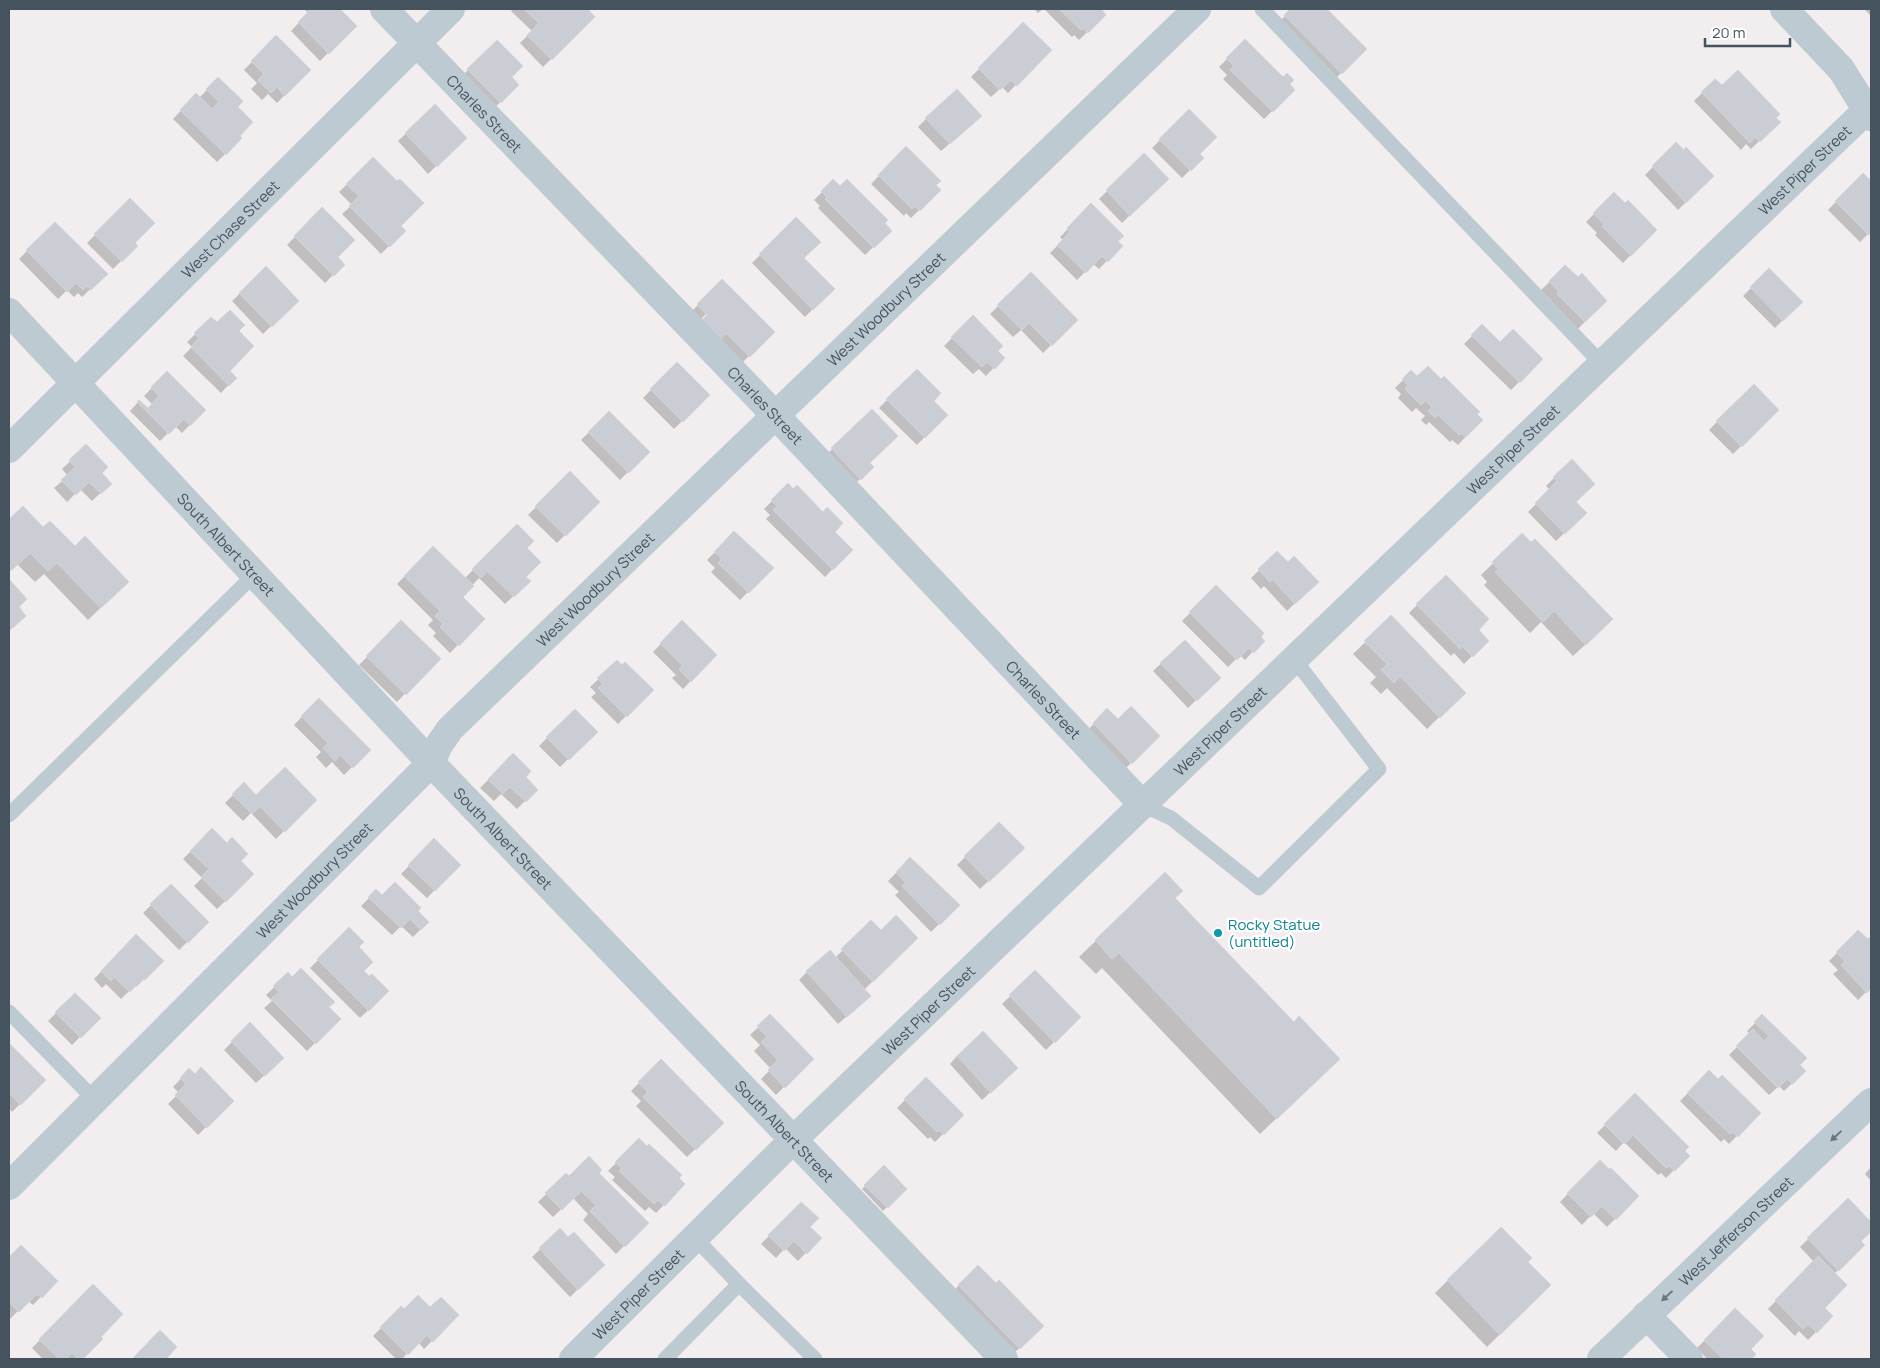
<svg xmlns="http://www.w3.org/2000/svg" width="1880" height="1368" font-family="Manrope,sans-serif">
<rect width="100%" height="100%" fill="#f2eeef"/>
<!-- shadow -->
<path fill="#0003" d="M304,9H338L355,26L320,61L291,31L308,13Z
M513,9H586L594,17L543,67L520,43L532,31L511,11Z
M1034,9H1043L1038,13Z
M1046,9H1101L1100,10L1105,15L1079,40L1074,35L1072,37L1045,10Z
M1292,9H1325L1365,49L1333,81L1277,24Z
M1864,9H1871V16Z
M1023,24L1050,50L1008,93L1002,87L991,97L971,77Z
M276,37L309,70L277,103L268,94L262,100L251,89L257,83L244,70Z
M497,41L510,77L518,85L492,110L460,78Z
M1245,41L1294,90L1264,119L1223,79L1227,75L1219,67Z
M218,79L236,107L239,136L241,138L217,162L173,119L196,95L199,98Z
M1715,80L1722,87L1774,118L1779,122L1751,149L1746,144L1741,150L1694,101Z
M435,106L465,138L428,174L398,141Z
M1189,111L1198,154L1202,158L1182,178L1152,148Z
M926,119L972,124L941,151L918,127Z
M1676,144L1713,176L1678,210L1645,175Z
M906,148L939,190L911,218L906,213L904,216L871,184Z
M1144,155L1167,179L1122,223L1099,199Z
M373,159L399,226L404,231L381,254L342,214L352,205L339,192Z
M1863,174L1871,183V231L1860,242L1828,210Z
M833,181L890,231L865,255L818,208L820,206L814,200Z
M1614,194L1655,230L1623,263L1595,235L1597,233L1586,222Z
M130,200L133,243L136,246L113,269L87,243Z
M1091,205L1121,246L1099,269L1093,264L1077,280L1050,253L1063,240L1060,237Z
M322,209L336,257L343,265L325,283L287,245Z
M796,219L803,258L833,289L805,317L752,263Z
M55,223L106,274L82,297L78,293L74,297L67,290L58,299L19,259Z
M1565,267L1605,301L1577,330L1550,303L1552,301L1541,290Z
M266,268L297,301L263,334L232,301Z
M1769,270L1801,302L1775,328L1743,296Z
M1031,274L1076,320L1043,353L1021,330L1013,337L990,314Z
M722,281L773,332L741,364L718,341L712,311L711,309L698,322L690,313Z
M973,317L996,351L1003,358L986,376L979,369L973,374L944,346Z
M211,319L217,324L237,331L228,371L235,378L221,393L183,356L192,347L187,342Z
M1482,326L1500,344L1542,359L1511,390L1464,344Z
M677,364L708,395L674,429L643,398Z
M917,370L932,401L946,415L917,445L879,408Z
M1411,372L1417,378L1441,380L1481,420L1458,445L1452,440L1450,442L1429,422L1426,425L1421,420L1425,416L1416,408L1412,412L1398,398L1401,394L1395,388Z
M166,373L204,410L182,433L175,426L160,441L130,411L139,401L147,410L152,404L144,396Z
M1754,385L1778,410L1733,454L1709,430Z
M872,411L868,463L872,467L852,487L824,457Z
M609,413L648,452L620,480L581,440Z
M86,446L101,473L110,484L92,501L80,489L67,502L54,488L68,476L62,469Z
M1571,461L1574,503L1585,513L1556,541L1528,512L1550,490L1546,486Z
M570,473L598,502L557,543L528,515Z
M788,485L851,550L825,577L766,519L770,515L764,509Z
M23,507L43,529L75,548L115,594L88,620L44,574L35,582L17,564L9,572V521Z
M517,526L525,548L524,577L529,581L505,604L479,578L461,597L483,619L450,653L433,636L436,633L428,625L433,620L397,584L433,547L465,578Z
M734,533L772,568L740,600L711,572L715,568L707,560Z
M1522,535L1599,632L1573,656L1541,622L1530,633L1484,585L1487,582L1481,575Z
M1277,553L1288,564L1317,582L1287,611L1264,586L1261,589L1251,578Z
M1446,576L1477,630L1487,641L1464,664L1454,653L1451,656L1409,613Z
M9,581L26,599L17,608L16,624L9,631Z
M1216,587L1263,641L1245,660L1240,655L1228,667L1182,621Z
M1391,617L1464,693L1427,729L1387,688L1381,694L1370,683L1376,677L1353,654Z
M401,622L439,659L397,702L359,665Z
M682,622L716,655L683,689L672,678L676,675L653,652Z
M1185,641L1219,678L1188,708L1153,671Z
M617,662L652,690L618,724L591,697L596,693L590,687Z
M319,699L369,750L344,775L332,762L326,768L316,757L321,752L294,725Z
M575,710L596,732L560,767L539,746Z
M1107,710L1118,721L1158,736L1123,771L1086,732Z
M513,755L524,777L536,790L517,809L501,794L494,801L480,788Z
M244,784L256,797L315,800L276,839L251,813L243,821L225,803Z
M999,824L1023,848L980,889L957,865Z
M212,830L253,874L217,909L194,886L202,878L183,859Z
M434,840L459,865L427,898L401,874Z
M910,859L958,905L931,932L895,895L899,892L888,881Z
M1165,874L1174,899L1322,1075L1260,1134L1102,968L1096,974L1079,957Z
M171,886L208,922L179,950L143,913Z
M376,891L382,897L416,911L428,922L413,937L401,926L392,935L361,906Z
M871,922L881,932L916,938L864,990L861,1004L838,1024L799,980L807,972L835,958Z
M349,929L357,947L362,971L388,991L360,1018L310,968Z
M1858,932L1868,941L1871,938V987L1858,1000L1833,974L1838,970L1829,961Z
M136,935L162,961L136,987L135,985L121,999L106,984L102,988L94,979Z
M1035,972L1079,1017L1046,1050L1002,1004Z
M288,974L339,1019L307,1051L264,1008L272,1001L266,995Z
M75,994L99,1018L72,1045L48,1021Z
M770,1016L812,1059L776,1095L761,1079L771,1069L754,1051L760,1045L750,1035Z
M1762,1016L1805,1071L1784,1091L1779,1086L1769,1095L1729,1055L1750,1034L1747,1031Z
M250,1024L283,1058L256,1083L224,1050Z
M9,1045L44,1080L12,1112L9,1108Z
M957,1056L1008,1076L982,1100L950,1064Z
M661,1061L722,1123L687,1157L636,1106L641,1101L631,1091Z
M189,1070L195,1076L232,1101L198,1135L168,1104L179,1093L173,1087Z
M1709,1072L1759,1113L1729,1144L1724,1139L1721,1142L1680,1101Z
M926,1079L962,1115L935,1142L930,1137L928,1139L897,1108Z
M1635,1095L1688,1156L1666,1178L1661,1173L1658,1175L1624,1142L1616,1151L1597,1133Z
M639,1140L684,1184L656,1213L649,1207L645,1211L612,1180L615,1177L608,1171Z
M1600,1161L1638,1196L1607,1227L1593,1213L1582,1225L1560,1202Z
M884,1167L905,1189L883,1211L862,1189Z
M1871,1167V1181L1865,1174Z
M598,1173L647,1223L616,1254L583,1220L588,1214L573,1198L553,1217L538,1202L566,1175L569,1178Z
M1848,1200L1871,1223V1230L1859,1242L1863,1245L1834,1274L1823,1308L1832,1316L1808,1340L1799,1331L1795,1336L1768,1309L1814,1262L1800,1247Z
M801,1203L808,1227L820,1238L798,1261L785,1248L776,1258L761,1244Z
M1501,1229L1527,1261L1550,1285L1487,1347L1435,1293Z
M560,1230L595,1273L570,1297L532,1257Z
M21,1246L56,1281L33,1305L28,1301L10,1319L9,1259Z
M978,1267L1042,1326L1011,1356L950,1294Z
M93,1286L99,1337L101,1339L81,1359H43L32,1348Z
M401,1308L404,1310L430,1309L458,1315L424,1349L418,1342L402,1359H396L373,1336Z
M1735,1310L1749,1349L1755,1354L1750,1359H1707L1697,1348Z"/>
<!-- building -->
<path fill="#caced4" stroke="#d2d5db" d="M311,9H340L357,26L329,54L298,22Z
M524,9H588L595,17L552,60L527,35L539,23Z
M1059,9H1103L1102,10L1106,15L1088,33L1083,28L1081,30Z
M1290,9H1327L1367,49L1342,74L1284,15Z
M1023,22L1052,50L1017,86L1011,80L1000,90L978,68Z
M276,35L311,70L285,96L277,87L271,93L258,80L264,74L251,61Z
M1245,39L1283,77L1287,73L1294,80L1290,84L1295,90L1273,112L1230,70L1234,66L1226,58Z
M497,40L523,66L512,77L519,85L501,103L467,69Z
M1738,70L1780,114L1776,118L1781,122L1760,142L1755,137L1750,143L1701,92L1715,79L1722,85Z
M218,77L243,101L238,107L253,122L240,136L242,138L226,155L180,110L196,93L212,109L219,102L206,89Z
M957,89L982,116L950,144L925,118Z
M435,104L467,138L437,167L405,133Z
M1189,109L1217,137L1200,154L1204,158L1191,171L1159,139Z
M1676,142L1684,150L1686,147L1714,176L1686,203L1652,166Z
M906,146L941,181L936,185L941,190L920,211L915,206L912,209L878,175Z
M1144,153L1169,179L1130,216L1106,190Z
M373,157L397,181L400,179L424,203L401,226L406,231L390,247L349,206L359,196L346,184Z
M1863,173L1871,181V232L1869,235L1835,201Z
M833,179L840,186L847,179L888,220L885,223L892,231L874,248L825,199L827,197L821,191Z
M1614,192L1625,203L1628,200L1657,230L1631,256L1602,226L1604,224L1593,213Z
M130,198L155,223L135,243L138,246L122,262L94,234Z
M1091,203L1124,236L1118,241L1123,246L1108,262L1102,256L1086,273L1057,245L1070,232L1067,228Z
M322,207L355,240L338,257L345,265L334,276L294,236Z
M796,217L821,242L804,258L835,289L813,310L759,254Z
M55,222L108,274L91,290L87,286L83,290L76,283L67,292L26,250Z
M1565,265L1578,277L1582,273L1607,301L1585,322L1557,294L1559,292L1549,281Z
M266,266L299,301L272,327L239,293Z
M1769,268L1803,302L1783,321L1750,287Z
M1031,272L1078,320L1052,346L1029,323L1022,330L997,305Z
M722,279L775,332L750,357L726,333L720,340L701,321L707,315L697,304Z
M230,310L245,325L239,331L254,346L230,371L237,378L229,386L191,347L199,338L194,333L211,317L217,322Z
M973,315L1003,346L998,351L1005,358L995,369L987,362L982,367L951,337Z
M1482,324L1500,342L1513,329L1543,359L1520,383L1471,335Z
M677,362L710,395L683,422L650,389Z
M1428,366L1441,379L1444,376L1480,412L1477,414L1483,420L1466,437L1461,433L1459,435L1438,415L1435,418L1428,411L1432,407L1425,401L1421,405L1405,389L1408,385L1402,379L1411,370L1417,376Z
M917,369L941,393L934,401L948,415L925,438L886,399Z
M167,371L206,410L190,426L184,419L169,434L137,402L139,400L148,408L159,396L151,387Z
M1754,384L1779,410L1742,447L1716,421Z
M872,409L898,436L870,463L874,467L861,480L831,448Z
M609,411L650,452L629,473L588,432Z
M86,444L108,467L102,473L112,484L101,494L89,482L76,495L61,480L75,467L69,460Z
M1572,459L1595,484L1576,502L1587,513L1565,534L1535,503L1557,481L1553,477Z
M570,471L600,502L566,536L535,506Z
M788,483L793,489L797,485L823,512L827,507L843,523L835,532L853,550L833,570L773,510L777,506L771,500Z
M23,506L43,527L50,521L75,546L85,536L129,582L101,608L57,563L48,571L30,553L12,570L9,567V519Z
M517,524L534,541L527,548L541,562L526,577L531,581L514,597L487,571L481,578L472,569Z
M734,531L774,568L749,593L718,563L722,559L714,552Z
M1522,533L1531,542L1535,539L1613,619L1586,645L1554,611L1543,622L1495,572L1498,569L1492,562Z
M433,546L474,586L463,597L485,619L459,646L440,627L443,624L435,616L440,611L404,576Z
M1277,551L1288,562L1294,556L1319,582L1295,604L1272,579L1270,582L1258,569Z
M1446,575L1489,619L1479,630L1489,641L1473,657L1462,646L1460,649L1416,604Z
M9,579L27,599L19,607L26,616L13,628L9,624Z
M1216,585L1264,633L1261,637L1265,641L1254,653L1249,648L1237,660L1189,612Z
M1391,615L1466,693L1440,718L1400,676L1394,683L1381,670L1387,664L1364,641Z
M401,620L441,659L406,695L366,656Z
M682,620L717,655L691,682L679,669L683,666L660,643Z
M1185,640L1221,678L1197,701L1160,663Z
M617,660L622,665L625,662L654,690L627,717L598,688L603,684L597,678Z
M319,698L371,750L353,768L340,755L335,761L323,748L328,743L301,716Z
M1131,706L1160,736L1132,764L1093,723L1107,708L1118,719Z
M575,709L598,732L569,760L546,737Z
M513,753L531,771L526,777L538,790L526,802L510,787L503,794L488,779Z
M285,767L317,800L285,832L260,806L252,814L232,794L244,782L256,795Z
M999,822L1025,848L989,882L964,856Z
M212,828L227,843L232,837L248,854L241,861L254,874L226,902L201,877L209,869L190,851Z
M434,838L461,865L435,891L408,865Z
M910,857L960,905L940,925L902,886L906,883L896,872Z
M1165,872L1183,891L1175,898L1294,1022L1299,1016L1340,1059L1277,1119L1119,953L1112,959L1095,940Z
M395,882L421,908L418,911L429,922L421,930L410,919L401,928L368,897L376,889L382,895Z
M171,884L209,922L188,943L150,904Z
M896,915L918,938L873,982L841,949L871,920L881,930Z
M349,927L364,942L359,947L373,962L364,971L369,976L372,974L389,991L369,1011L317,959Z
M1858,930L1868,939L1871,936V988L1867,993L1841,965L1845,961L1836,952Z
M136,934L164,961L145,980L143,978L130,992L114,977L111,981L101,971Z
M830,950L871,996L847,1017L806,971Z
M301,968L335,1002L329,1007L341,1019L316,1044L271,999L279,992L273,986L288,972L292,977Z
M1035,970L1081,1017L1055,1043L1009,995Z
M75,993L101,1018L81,1038L55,1012Z
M770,1014L814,1059L785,1088L768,1070L778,1060L761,1042L767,1037L757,1026Z
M1762,1014L1807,1058L1800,1065L1806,1071L1793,1084L1787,1079L1778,1088L1736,1046L1753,1029L1764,1041L1769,1036L1754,1022Z
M250,1022L284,1058L265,1076L231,1041Z
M983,1031L1018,1068L991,1093L957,1056Z
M9,1043L46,1080L21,1105L9,1093Z
M661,1059L724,1123L696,1150L643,1097L648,1092L638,1082Z
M201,1067L234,1101L207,1128L175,1095L186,1084L180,1078L189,1068L195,1074Z
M1709,1070L1718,1079L1722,1075L1761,1113L1738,1137L1732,1132L1730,1134L1687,1093Z
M926,1077L964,1115L944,1135L939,1130L937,1132L904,1099Z
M1635,1093L1689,1147L1685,1151L1690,1156L1675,1171L1669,1166L1666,1168L1633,1135L1624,1144L1604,1124Z
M639,1138L647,1146L649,1144L682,1175L679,1178L685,1184L665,1206L658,1200L654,1204L619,1171L622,1168L615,1162Z
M589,1156L602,1170L599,1173L649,1223L625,1247L590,1211L596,1205L581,1191L562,1210L545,1193L566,1173L569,1176Z
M1600,1160L1609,1169L1611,1168L1639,1196L1616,1220L1602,1206L1591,1217L1567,1193Z
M884,1165L907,1189L888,1208L864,1185Z
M1848,1198L1871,1222V1232L1861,1241L1865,1245L1839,1271L1807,1238Z
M801,1202L819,1218L810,1227L822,1238L807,1254L794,1241L784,1251L768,1235Z
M1501,1227L1532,1258L1528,1262L1551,1285L1500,1335L1447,1280Z
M560,1228L568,1237L574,1232L605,1265L578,1290L539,1248Z
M21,1245L58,1281L42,1298L37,1294L19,1312L9,1302V1257Z
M1818,1256L1847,1285L1825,1308L1833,1316L1817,1333L1808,1324L1803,1329L1775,1300Z
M978,1265L996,1283L999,1280L1044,1326L1020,1349L958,1285Z
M93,1284L123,1314L101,1337L103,1339L83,1359H78L72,1353L66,1359H59L39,1339Z
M418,1295L430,1307L441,1297L459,1315L433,1342L427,1335L408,1355L380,1327L401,1306L404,1309Z
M1735,1308L1764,1336L1751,1349L1756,1354L1752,1359H1723L1704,1340Z
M160,1330L177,1347L166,1359H132Z"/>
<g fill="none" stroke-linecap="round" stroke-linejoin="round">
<!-- lane -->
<path stroke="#becad2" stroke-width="15" d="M1262,9L1602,364
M1143,805L1171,818L1259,888L1379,769L1294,659
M9,815L255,574
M9,1012L95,1100
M695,1238L739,1284
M665,1359L739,1284L815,1359"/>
<!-- street -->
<g stroke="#becad2" stroke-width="28">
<path id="s1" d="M384,9L776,416L1143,805"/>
<path d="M1784,9L1841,69L1871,117"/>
<path id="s2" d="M9,312L431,763L1004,1359"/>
<path id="s3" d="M9,449L451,9"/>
<path id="s4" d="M9,1186L431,763L439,745L450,729L1197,9"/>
<path d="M1646,1315L1689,1359"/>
<path id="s5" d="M573,1359L794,1139L1871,106"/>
<path id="s6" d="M1601,1359L1871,1102"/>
</g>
</g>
<!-- one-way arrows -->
<defs><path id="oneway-solid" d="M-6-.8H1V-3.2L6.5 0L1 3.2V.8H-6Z" transform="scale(1.25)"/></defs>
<g fill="#697781">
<use href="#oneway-solid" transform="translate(1836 1136) rotate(137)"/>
<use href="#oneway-solid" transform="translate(1667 1296) rotate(137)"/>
</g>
<!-- markers -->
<circle fill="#0f9aa8" stroke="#fff" stroke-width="2" cx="1218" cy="933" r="5"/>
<g text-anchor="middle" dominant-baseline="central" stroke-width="4.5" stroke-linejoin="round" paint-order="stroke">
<!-- street labels -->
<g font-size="15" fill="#45535e" stroke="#fff">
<text stroke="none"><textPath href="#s1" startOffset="145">Charles Street</textPath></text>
<text stroke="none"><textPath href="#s5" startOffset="1712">West Piper Street</textPath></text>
<text stroke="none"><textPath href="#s3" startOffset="312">West Chase Street</textPath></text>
<text stroke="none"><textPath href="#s4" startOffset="1242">West Woodbury Street</textPath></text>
<text stroke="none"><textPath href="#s1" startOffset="550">Charles Street</textPath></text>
<text stroke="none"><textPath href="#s5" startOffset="1308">West Piper Street</textPath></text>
<text stroke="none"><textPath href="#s2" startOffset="318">South Albert Street</textPath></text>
<text stroke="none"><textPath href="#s4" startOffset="838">West Woodbury Street</textPath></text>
<text stroke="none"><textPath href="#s1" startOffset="955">Charles Street</textPath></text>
<text stroke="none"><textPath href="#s5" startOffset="902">West Piper Street</textPath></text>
<text stroke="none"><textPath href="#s2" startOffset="722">South Albert Street</textPath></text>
<text stroke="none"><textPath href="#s4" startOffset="432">West Woodbury Street</textPath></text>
<text stroke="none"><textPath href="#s5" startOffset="498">West Piper Street</textPath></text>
<text stroke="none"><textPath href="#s2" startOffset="1128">South Albert Street</textPath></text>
<text stroke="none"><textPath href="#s6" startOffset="186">West Jefferson Street</textPath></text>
<text stroke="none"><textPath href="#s5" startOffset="92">West Piper Street</textPath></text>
</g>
<!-- culture labels -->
<g font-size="15" fill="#0d838f" stroke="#fff" text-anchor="start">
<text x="1228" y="924">Rocky Statue<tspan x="1228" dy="17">(untitled)</tspan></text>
</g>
</g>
<!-- border -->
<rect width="1880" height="1368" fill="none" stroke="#45535e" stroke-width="20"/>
<!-- scale -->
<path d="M1705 38v8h85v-8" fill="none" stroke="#45535e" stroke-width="2.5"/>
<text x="1712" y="38" font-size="15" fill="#45535e" stroke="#ffffff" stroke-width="4" paint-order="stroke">20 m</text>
</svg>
